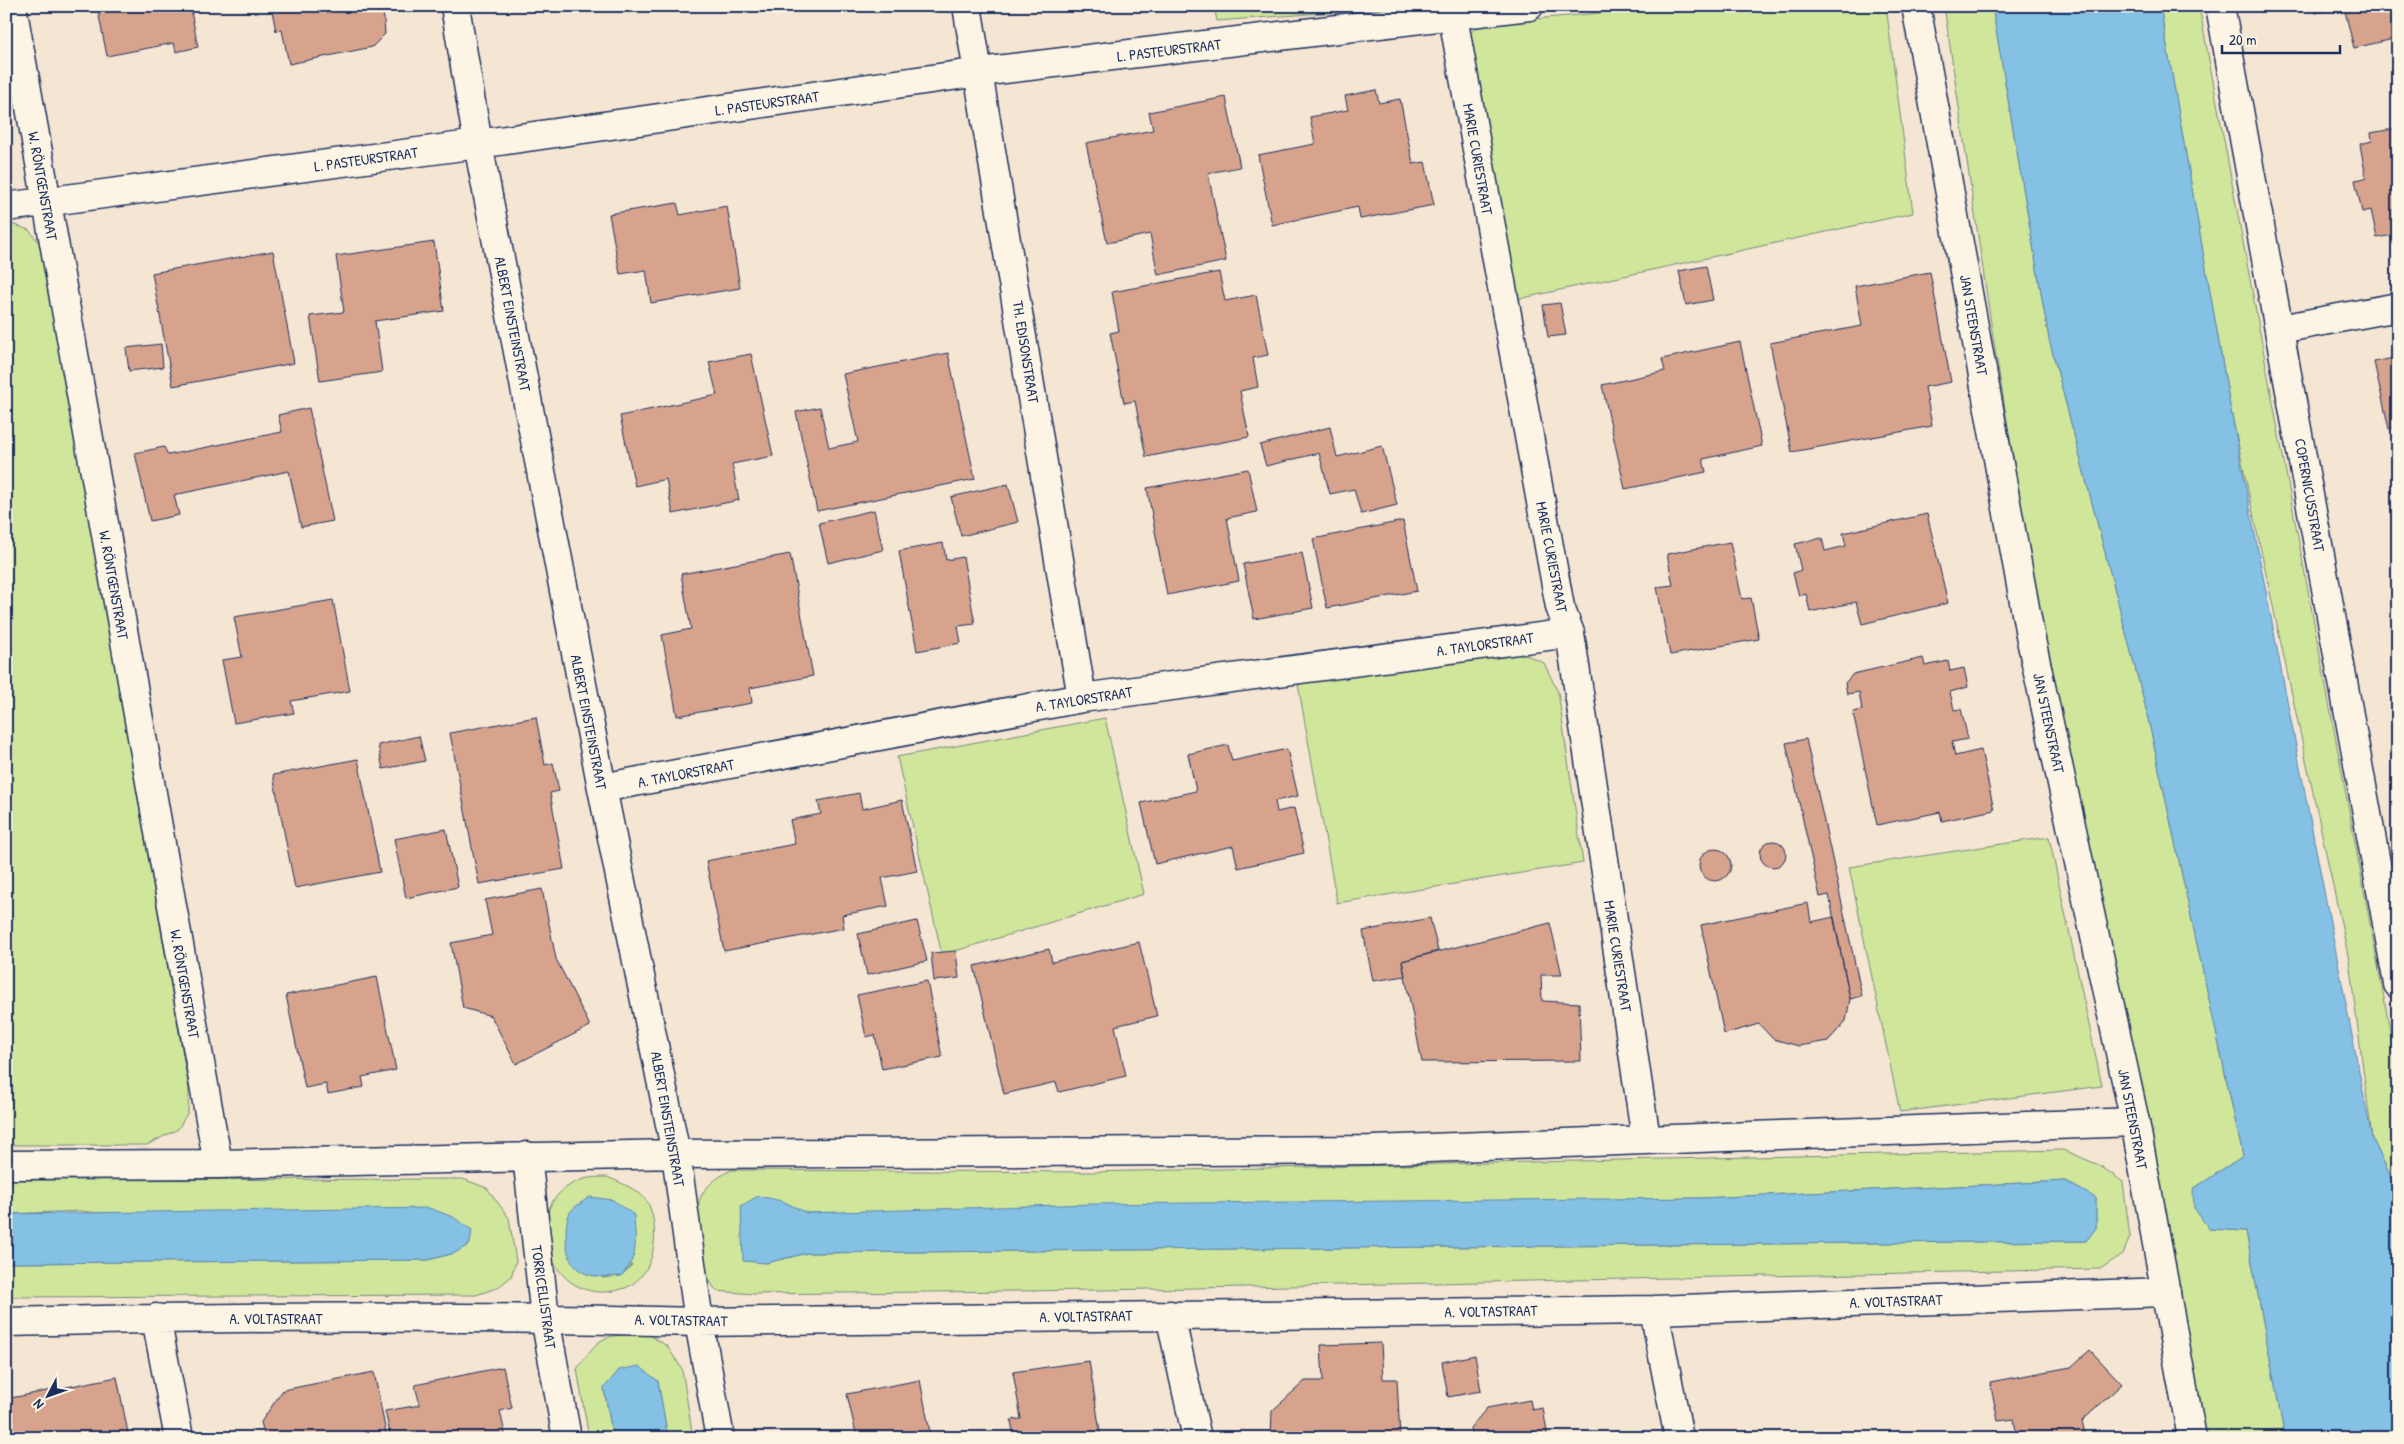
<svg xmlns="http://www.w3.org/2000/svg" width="2404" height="1444" font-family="'Patrick Hand',sans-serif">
<rect width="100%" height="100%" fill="#f5e5d3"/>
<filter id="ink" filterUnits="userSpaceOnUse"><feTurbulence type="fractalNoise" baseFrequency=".02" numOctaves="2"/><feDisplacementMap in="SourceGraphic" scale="10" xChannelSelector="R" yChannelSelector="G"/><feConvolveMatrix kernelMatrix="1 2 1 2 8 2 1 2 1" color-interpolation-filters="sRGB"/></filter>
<g filter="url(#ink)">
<!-- green -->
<path fill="#d0e69b" stroke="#768a7c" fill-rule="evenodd" d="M1214,6H1415L1217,21Z
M1673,6H1886L1913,213L1514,300L1464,36L1483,24Z
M1944,6H1992L2049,339L2146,709L2243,1156L2193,1189L2209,1229L2246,1231L2285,1438H2204L2047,661L1993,337Z
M2160,6H2199L2398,1073V1224L2391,1177L2372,1138L2349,960L2230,406Z
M6,222L29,230L41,245L189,1089L188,1112L178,1129L147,1145H6Z
M1514,649L1544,663L1558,692L1583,863L1337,903L1298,684Z
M1105,718L1144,894L942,955L897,757Z
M2049,837L2102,1086L1900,1112L1849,867Z
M2063,1150L2099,1165L2123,1182L2130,1237L2123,1254L2100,1269L1101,1290L754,1294L716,1291C702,1268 701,1264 698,1237C695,1200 698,1188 731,1170L1091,1172ZM2065,1181L2096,1199V1228L2086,1241L807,1253L766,1263L782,1201L807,1213L1702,1198Z
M607,1177C619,1182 641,1190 648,1203C658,1224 657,1257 642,1275C634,1285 626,1289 613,1291C547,1304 514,1200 584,1179C591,1177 600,1177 607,1177ZM632,1265L621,1276L602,1278Z
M463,1179L487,1188L509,1218L516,1261L511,1277L497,1288L476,1295L6,1297V1263L428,1260L455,1253L81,1211L6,1214V1180Z
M650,1335L667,1346L682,1369L693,1438H668L658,1381L604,1388L613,1438H589L577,1369C603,1330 606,1336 650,1335Z"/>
<!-- water -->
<path fill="#85c1e5" stroke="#5b87af" d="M1992,6H2160L2230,406L2372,1138L2391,1177L2398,1224V1438H2285L2246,1231L2209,1229L2194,1208L2193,1189L2243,1156L2146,709L2049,339Z
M2065,1181L2096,1198V1228L2086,1241L807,1253L766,1263L743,1261L741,1206L758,1196L782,1201L807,1213L1092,1204L1702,1198Z
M590,1197L613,1200L634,1215C635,1241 640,1256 621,1276C588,1279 567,1274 566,1237C566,1229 566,1218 571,1211C575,1206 584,1201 590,1197Z
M429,1208L453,1217L472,1230L470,1244L455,1253L428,1260L6,1263V1214Z
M639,1366L658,1381L668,1438H613L604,1388L619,1370Z"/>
<!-- building -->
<path fill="#d8a38d" stroke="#1b2f5e" d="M97,6H190L198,47L176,52L174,43L107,56Z
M271,6H383L385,34L372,47L289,64L282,30L276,31Z
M2313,6H2398V38L2354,48L2344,7L2315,13Z
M1376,90L1379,103L1400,99L1413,164L1425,162L1434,205L1360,219L1358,207L1272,225L1258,155L1315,144L1310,117L1348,110L1345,96Z
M1226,97L1240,167L1208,173L1226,261L1158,275L1150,234L1107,243L1086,143L1153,130L1149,112Z
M2398,128V234L2377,238L2371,210L2362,212L2355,180L2366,178L2360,144L2372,141L2371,133Z
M677,203L680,215L727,206L740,288L651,303L646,270L620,274L609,214Z
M434,242L444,311L375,321L382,372L320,381L310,316L344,312L336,256Z
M273,251L294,363L173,386L152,273Z
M1706,266L1713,300L1686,305L1679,271Z
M1219,272L1225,301L1256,295L1268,355L1253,358L1258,387L1240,391L1249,437L1146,457L1135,401L1124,403L1110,333L1119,331L1112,292Z
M1930,272L1951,382L1925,387L1932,426L1792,452L1770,343L1862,326L1855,286Z
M1560,303L1566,335L1548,337L1543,305Z
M1740,342L1762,446L1703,459L1706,472L1625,489L1602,385L1665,371L1662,359Z
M161,344L163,367L129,371L126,348Z
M948,353L975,479L817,511L796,412L820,407L829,448L858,442L843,374Z
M751,354L773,456L732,464L739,500L673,514L666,479L635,486L620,416L717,395L709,362Z
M2398,357V427L2389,429L2374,362Z
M309,408L333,521L301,527L289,471L174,495L179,515L150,521L135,453L164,447L168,455L282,432L278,415Z
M1330,427L1337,457L1382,446L1397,505L1361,514L1354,489L1330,494L1319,453L1266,466L1260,445Z
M1248,469L1257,512L1227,518L1239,581L1167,595L1147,488Z
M1008,484L1018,522L961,536L951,497Z
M874,510L883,550L828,563L819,523Z
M1927,514L1948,603L1862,624L1856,602L1810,612L1806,594L1799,596L1793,573L1801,570L1795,544L1822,538L1825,551L1846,546L1843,533Z
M1403,521L1417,591L1327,608L1313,539Z
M1730,542L1742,599L1751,598L1759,639L1670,655L1657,587L1673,585L1667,554Z
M943,543L946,560L963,557L975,624L958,626L961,643L917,651L899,551Z
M1302,553L1313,608L1254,619L1243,564Z
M790,554L813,676L750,688L752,703L677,716L662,635L691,629L681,574Z
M333,600L350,691L291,701L294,713L234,723L222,660L242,657L234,617Z
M1923,658L1925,666L1948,661L1950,671L1964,668L1968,687L1950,692L1954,710L1961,709L1968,739L1952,742L1955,756L1981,750L1994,810L1942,821L1940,812L1877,825L1853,712L1862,710L1859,692L1847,694L1845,683L1853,674Z
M536,717L545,765L553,763L559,791L550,793L564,869L479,884L450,733Z
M419,736L425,761L383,769L378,745Z
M1806,739L1862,996L1850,999L1829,895L1820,897L1786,743Z
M1228,745L1232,761L1287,749L1298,796L1275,801L1277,812L1294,808L1304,853L1238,868L1233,846L1155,864L1141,803L1196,791L1188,754Z
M358,759L380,872L295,888L273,775Z
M859,793L862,809L902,800L917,871L882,878L888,906L842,915L844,928L724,951L706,861L795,844L790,820L821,814L818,801Z
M446,829L458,887L406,898L394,839Z
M1760 854a13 13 0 1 1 26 0a13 13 0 1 1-26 0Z
M1699 865a16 16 0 1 1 32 0a16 16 0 1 1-32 0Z
M542,889L556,959L590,1026L516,1064L491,1016L463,1008L451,943L492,935L485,900Z
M1808,903L1811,922L1834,917L1850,999L1846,1021L1828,1041L1799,1046L1773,1039L1759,1024L1724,1034L1701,925Z
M1430,918L1438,951L1402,961L1405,976L1373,981L1363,931Z
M917,921L927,961L867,975L858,934Z
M1550,923L1562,975H1541L1542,1001L1579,1003L1581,1061L1422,1062L1402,961Z
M1139,942L1157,1016L1115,1026L1126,1076L1059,1092L1056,1082L1004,1094L974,966L1049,949L1052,962Z
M956,951L959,978L934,981L931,953Z
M377,977L396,1070L362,1077L364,1087L328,1094L326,1084L305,1088L286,995Z
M927,981L942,1057L882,1069L875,1035L866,1037L857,995Z
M1381,1343L1383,1379H1397L1400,1438H1271L1272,1411L1305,1381H1323L1321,1345Z
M2090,1350L2122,1384L2082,1421L2086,1438H2017L2014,1419L1998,1421L1990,1382L2071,1367Z
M1475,1355L1481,1391L1448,1397L1442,1362Z
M1089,1361L1101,1438H1014L1011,1420L1021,1419L1013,1372Z
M503,1367L512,1408L500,1411L506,1438H391L385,1411L420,1405L415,1385Z
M374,1372L387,1438H265L261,1422L283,1390Z
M117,1377L129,1438H6V1399Z
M920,1380L931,1438H857L847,1394Z
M1530,1400L1532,1410L1543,1408L1548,1438H1472L1470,1428L1487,1408Z"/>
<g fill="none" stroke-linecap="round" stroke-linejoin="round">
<defs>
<path id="minor" d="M12,6L218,1164
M455,6L478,144L602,788L676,1154L699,1322L720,1438
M967,6L1082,698
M1451,6L1560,607L1570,633L1646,1139
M6,207L478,144L980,72L1529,6
M2280,329L2398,307
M602,788L1082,698L1570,633
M527,1156L545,1318L567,1438
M6,1165L218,1164L676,1154L1373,1150L2135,1122
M1654,1310L1679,1438
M1170,1315L1197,1438
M156,1318L179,1438
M6,1322C237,1316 468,1316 699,1322L1654,1310L2166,1292"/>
<path id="tertiary" d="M1916,6L2030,635L2135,1122L2192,1438
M2220,6L2398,984"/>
</defs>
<!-- minor casing -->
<use href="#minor" stroke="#1b2f5e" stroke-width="31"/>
<!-- tertiary casing -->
<use href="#tertiary" stroke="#1b2f5e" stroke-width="31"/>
<!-- minor -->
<use href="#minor" stroke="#fcf5e5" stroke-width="28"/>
<!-- tertiary -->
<use href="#tertiary" stroke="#fcf5e5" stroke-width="28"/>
</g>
</g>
<g text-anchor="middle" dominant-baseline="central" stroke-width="4" stroke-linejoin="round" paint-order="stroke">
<!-- street labels -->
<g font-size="15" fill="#1b2f5e" stroke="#fcf5e5">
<text transform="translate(1169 50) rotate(-7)">L. PASTEURSTRAAT</text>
<text transform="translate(767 103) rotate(-8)">L. PASTEURSTRAAT</text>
<text transform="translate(366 159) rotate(-8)">L. PASTEURSTRAAT</text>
<text transform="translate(1478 159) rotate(80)">MARIE CURIESTRAAT</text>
<text transform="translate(43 186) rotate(80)">W. RÖNTGENSTRAAT</text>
<text transform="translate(513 324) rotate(79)">ALBERT EINSTEINSTRAAT</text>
<text transform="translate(1974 325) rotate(80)">JAN STEENSTRAAT</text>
<text transform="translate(1026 352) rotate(81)">TH. EDISONSTRAAT</text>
<text transform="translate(2310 495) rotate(80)">COPERNICUSSTRAAT</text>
<text transform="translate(1552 557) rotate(79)">MARIE CURIESTRAAT</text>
<text transform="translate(114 585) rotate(80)">W. RÖNTGENSTRAAT</text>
<text transform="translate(1485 644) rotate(-8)">A. TAYLORSTRAAT</text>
<text transform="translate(1084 699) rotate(-9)">A. TAYLORSTRAAT</text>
<text transform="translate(589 722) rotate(79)">ALBERT EINSTEINSTRAAT</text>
<text transform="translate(2049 723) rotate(78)">JAN STEENSTRAAT</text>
<text transform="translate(686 773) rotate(-11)">A. TAYLORSTRAAT</text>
<text transform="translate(1618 956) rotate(81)">MARIE CURIESTRAAT</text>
<text transform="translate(185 984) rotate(80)">W. RÖNTGENSTRAAT</text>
<text transform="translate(668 1119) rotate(80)">ALBERT EINSTEINSTRAAT</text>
<text transform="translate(2133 1119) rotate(79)">JAN STEENSTRAAT</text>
<text transform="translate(544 1297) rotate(82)">TORRICELLISTRAAT</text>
<text transform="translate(1896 1301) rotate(-2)">A. VOLTASTRAAT</text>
<text transform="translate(1491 1311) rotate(-1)">A. VOLTASTRAAT</text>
<text transform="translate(1086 1316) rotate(-1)">A. VOLTASTRAAT</text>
<text x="276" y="1318">A. VOLTASTRAAT</text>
<text transform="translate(681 1320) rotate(1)">A. VOLTASTRAAT</text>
</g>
</g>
<!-- margin -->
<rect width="2404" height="1444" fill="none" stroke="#fcf5e5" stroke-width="25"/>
<rect x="12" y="12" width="2379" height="1419" fill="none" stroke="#1b2f5e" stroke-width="2" filter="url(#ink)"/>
<!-- north arrow -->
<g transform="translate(48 1396) rotate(229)" stroke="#fcf5e5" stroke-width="4" paint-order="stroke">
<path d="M0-4L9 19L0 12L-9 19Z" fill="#1b2f5e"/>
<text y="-8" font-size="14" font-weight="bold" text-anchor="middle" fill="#1b2f5e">N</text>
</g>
<!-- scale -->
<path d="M2222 45v8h118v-8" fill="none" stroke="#1b2f5e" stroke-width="2.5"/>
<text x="2229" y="45" font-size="15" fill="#1b2f5e" stroke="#fcf5e5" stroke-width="4" paint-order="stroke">20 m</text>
</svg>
